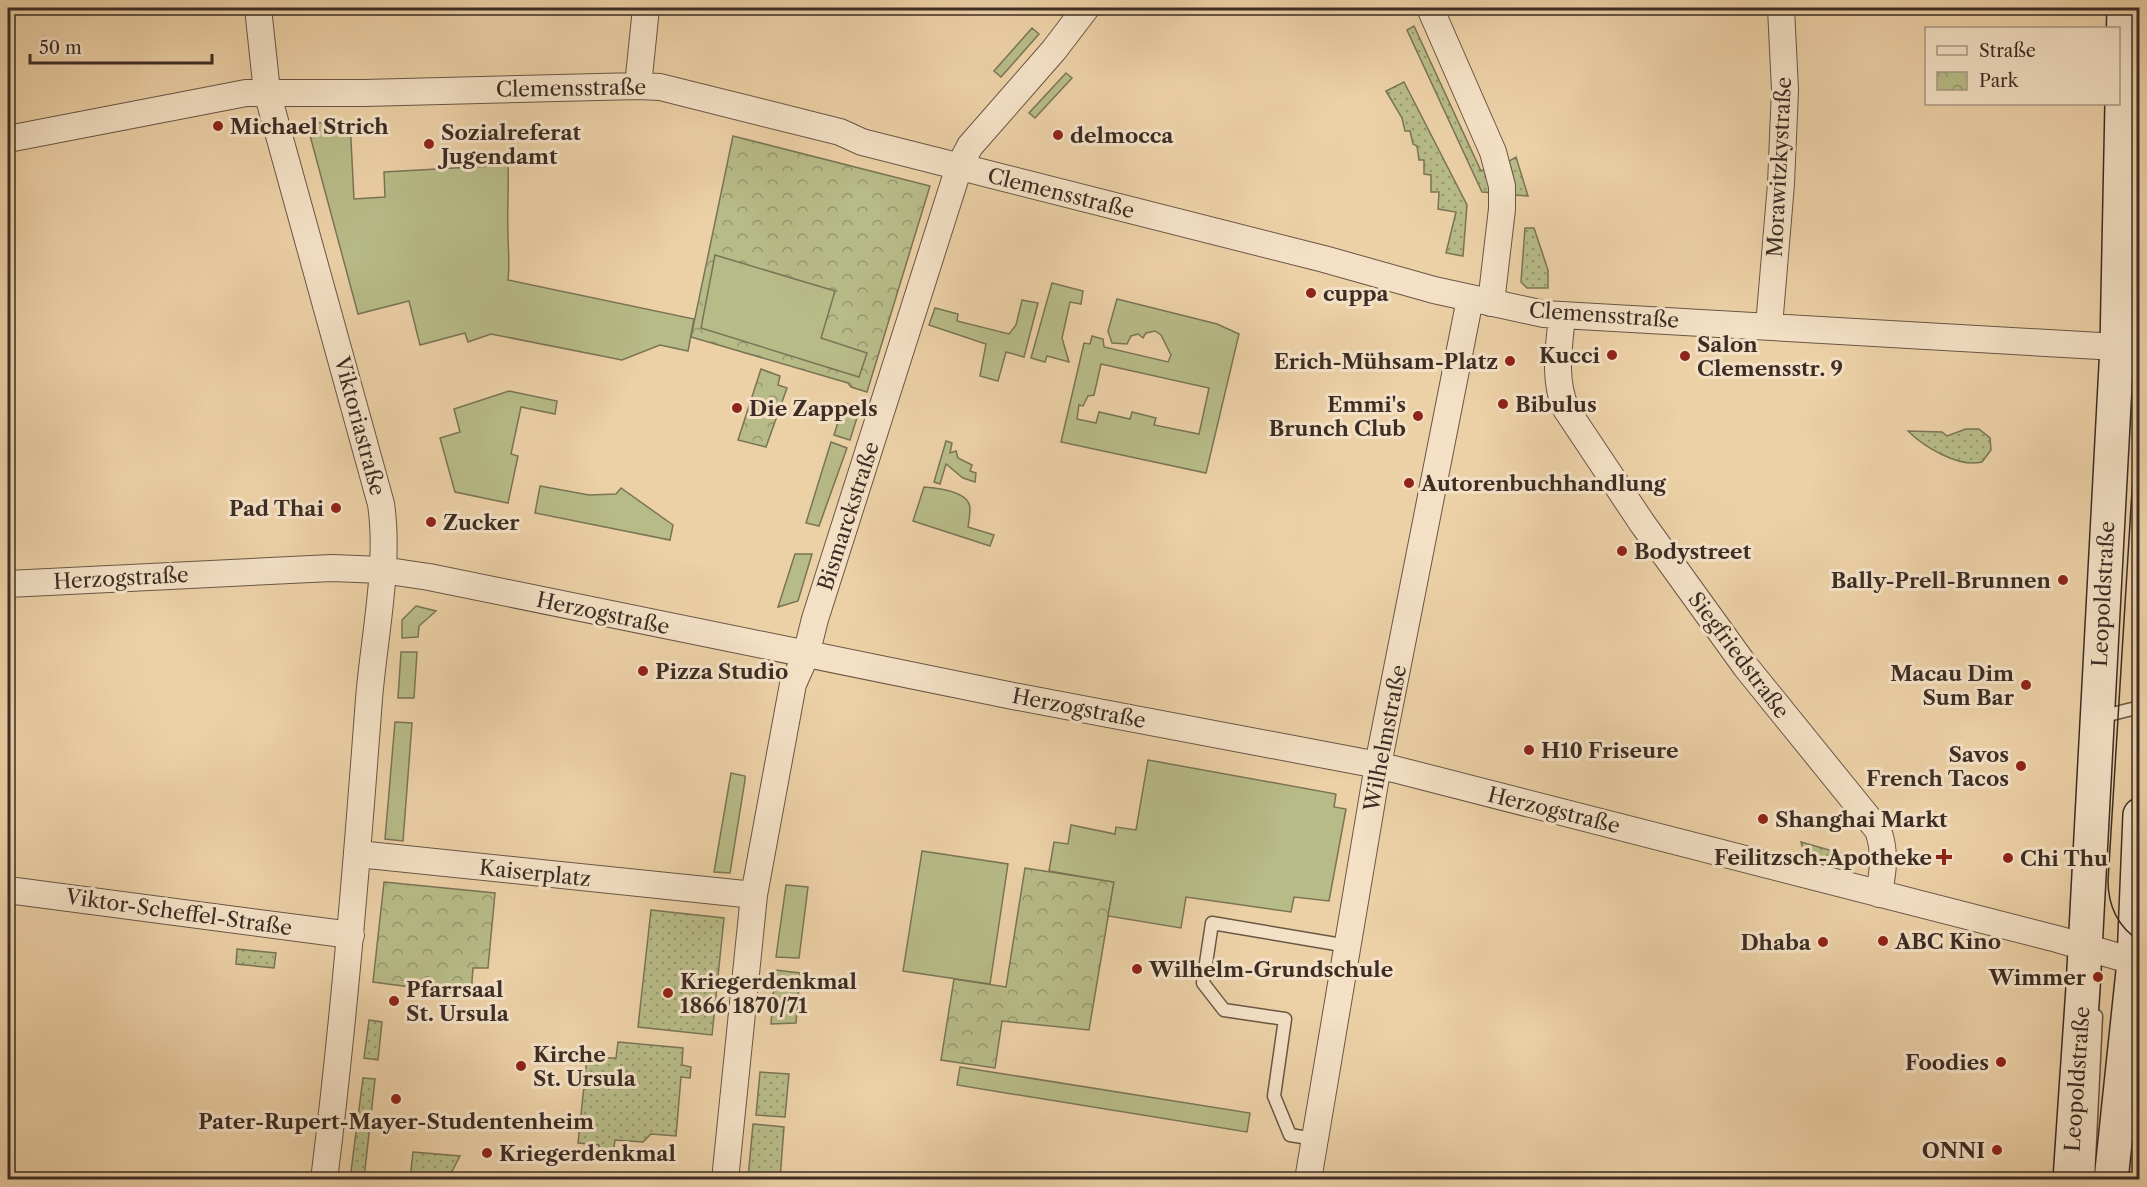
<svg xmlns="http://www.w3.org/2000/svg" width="2147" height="1187" font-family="'Libre Caslon Text',serif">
<defs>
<pattern id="grass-dots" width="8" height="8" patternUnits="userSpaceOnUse" patternTransform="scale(1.5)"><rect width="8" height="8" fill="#b7bb87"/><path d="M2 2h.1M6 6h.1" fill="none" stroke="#96986e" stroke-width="1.8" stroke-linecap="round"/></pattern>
<pattern id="park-crowns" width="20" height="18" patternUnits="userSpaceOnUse" patternTransform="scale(1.5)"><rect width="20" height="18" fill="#b7bb87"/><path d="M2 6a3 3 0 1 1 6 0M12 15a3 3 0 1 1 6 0" fill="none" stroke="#96986e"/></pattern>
</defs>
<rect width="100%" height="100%" fill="#ecd0a6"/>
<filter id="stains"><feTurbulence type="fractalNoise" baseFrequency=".00333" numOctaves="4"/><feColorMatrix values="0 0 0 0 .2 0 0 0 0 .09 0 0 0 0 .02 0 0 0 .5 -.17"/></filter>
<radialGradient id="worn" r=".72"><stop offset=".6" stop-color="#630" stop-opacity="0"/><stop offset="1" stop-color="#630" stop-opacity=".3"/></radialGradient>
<!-- grass -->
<path fill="url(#grass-dots)" stroke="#7a7456" stroke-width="1.5" d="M1414,26L1481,171L1488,168L1494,193L1482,192L1407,30Z
M1404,82L1467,205L1463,256L1446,253L1456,212L1438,209L1439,192H1431V175L1424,174V160H1419L1417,146L1413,144L1410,131H1405L1402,118L1386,91Z
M1516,157L1528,196L1513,195L1514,179L1509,161Z
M1525,228H1534L1548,270V288H1527L1521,282Z
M1966,429H1979L1990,438L1991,450L1982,462C1959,468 1924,447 1908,431L1942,432L1947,436Z
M1801,842L1847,855L1850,865L1830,866L1806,860Z
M651,910L724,918L712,1035L638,1027Z
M237,949L276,953L274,968L236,964Z
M369,1020L382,1022L378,1060L364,1058Z
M618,1042L683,1048L682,1065L691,1067L690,1078L681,1077L676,1136L651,1134L643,1142L615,1140L613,1154L599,1153V1145L578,1143L587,1058H616Z
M760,1072L789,1074L785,1117L756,1115Z
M363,1078L375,1079L364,1179H350Z
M753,1124L784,1127L780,1179L748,1178Z
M413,1152L460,1156L448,1179H410Z"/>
<!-- park -->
<path fill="url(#park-crowns)" stroke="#7a7456" stroke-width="1.5" d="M733,136L930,186L867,392L851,387L848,383L691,337Z
M761,369L780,376L778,385L787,388L766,447L738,440Z
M1025,868L1114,882L1089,1030L1002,1021L995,1068L941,1060L954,979L1006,987Z
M384,882L495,893L488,968H473L471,995L373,982Z"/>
<!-- garden -->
<path fill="#b7bb87" stroke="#7a7456" stroke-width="1.5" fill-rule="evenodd" d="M1032,28L1039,34L1001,77L994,71Z
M1066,73L1072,78L1035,118L1029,113Z
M350,121L354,199L385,197L384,172L508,165C509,188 507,210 508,233C508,250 510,264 508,280L694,319L688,351L660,345L622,360L491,334L468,342L465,333L420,345L409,301L358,314L308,128L313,122L334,124Z
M715,255L835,291L821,338L867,353L859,377L701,328Z
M1052,283L1083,291L1081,304L1070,302L1062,338L1069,362L1047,356L1045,362L1031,358Z
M1117,299L1217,324L1239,334L1206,473L1061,442L1084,343L1090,344L1092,336L1103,339L1104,347L1168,362L1171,355L1161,335L1155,331L1146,333L1143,338L1138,334L1131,336L1127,344L1112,343L1108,331ZM1101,364L1209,388L1199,434L1154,425L1156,418L1132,412L1130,419L1099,412L1096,423L1077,419L1079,405L1083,406L1088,396L1094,395Z
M1022,300L1038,303L1024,357L1006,352L998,381L980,376L986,344L929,325L935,308L958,314L957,321L1009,334L1016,325Z
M509,391L557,401L555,414L521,407L511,454L518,456L508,503L455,492L440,438L460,432L454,409Z
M844,403L860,408L850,440L834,435Z
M946,441L952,443L950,453L956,451L958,458L972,465L970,471L976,473L975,482L963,478L946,464L940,484L934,482Z
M831,442L847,448L819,526L806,523Z
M540,486L589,495L616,494L621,488L673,525L670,540L535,513Z
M924,487C937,488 968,491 970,507C970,513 969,521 968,527L994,535L990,546L913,521Z
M795,554H812L798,601L778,607Z
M416,606L436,611L419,626L418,637L402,638V620Z
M401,652H417L414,698H398Z
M395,722L412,723L403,841L385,839Z
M1148,760L1336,794L1334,807L1346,809L1329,901L1294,897L1291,912L1186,897L1181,928L1108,916L1114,882L1049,871L1054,842L1068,844L1071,825L1115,834L1116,827L1136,830Z
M731,773L745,776V780L730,873L714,872Z
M922,851L1008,864L990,984L903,971Z
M786,885L808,887L799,958L776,957Z
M775,970L800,973L796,1023L771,1024Z
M960,1067L1250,1113L1247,1132L957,1085Z"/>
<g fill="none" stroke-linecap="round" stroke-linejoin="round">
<defs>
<path id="lane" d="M2100,717L2140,707
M1315,1139L1290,1135L1274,1096L1285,1019L1224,1010L1203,983L1212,923L1348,946
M2088,1180L2096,1016"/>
<path id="street" d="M258,8L267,92L381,504C390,564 374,637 369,699C357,860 344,1020 324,1180
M1430,8L1493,152L1502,186V209L1491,303
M638,86L646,8
M8,139L246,93H364L638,86L660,87L840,132L862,142L1324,259L1434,290L1544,314L2117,347
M1562,316C1559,347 1553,379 1566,409L1642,523L1746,667L1878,830C1886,853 1883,871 1879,894
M1769,326L1781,184L1785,90L1781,8
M8,584L332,568L382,570L429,577L1013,696L1378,765L2057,939L2140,963
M358,854L754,895
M8,890L351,935
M725,1180L754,895L793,684L806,655L815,619L959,167L970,146L1054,50L1086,8
M1308,1180L1378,765L1470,299"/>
<path id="secondary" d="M2070,1180L2083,988L2117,347L2124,8
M2111,1180L2134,962L2140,815"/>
</defs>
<!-- lane casing -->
<use href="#lane" stroke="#695645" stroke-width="15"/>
<!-- street casing -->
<use href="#street" stroke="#695645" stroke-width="28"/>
<!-- secondary casing -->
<use href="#secondary" stroke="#3d2d25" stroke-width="36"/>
<!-- lane -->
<use href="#lane" stroke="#f3e0c5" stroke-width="12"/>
<!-- street -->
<use href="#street" stroke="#f3e0c5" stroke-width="26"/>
<!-- secondary -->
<use href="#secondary" stroke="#f3e0c5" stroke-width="33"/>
<!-- tram -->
<path stroke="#3d2d25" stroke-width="1.5" d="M2140,360L2108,881C2108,905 2118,928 2140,941"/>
</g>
<!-- markers -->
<g fill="#8f2418" stroke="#f3e0c5" stroke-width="2">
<circle cx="218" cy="126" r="6"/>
<circle cx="1058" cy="135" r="6"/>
<circle cx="429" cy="144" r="6"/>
<circle cx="1311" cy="293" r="6"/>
<circle cx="1612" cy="355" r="6"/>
<circle cx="1685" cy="356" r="6"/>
<circle cx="1510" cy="361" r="6"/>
<circle cx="1503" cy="404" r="6"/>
<circle cx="737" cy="408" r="6"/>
<circle cx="1418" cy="416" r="6"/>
<circle cx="1409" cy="483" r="6"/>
<circle cx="336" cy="508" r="6"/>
<circle cx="431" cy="522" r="6"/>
<circle cx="1622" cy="551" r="6"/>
<circle cx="2063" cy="580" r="6"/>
<circle cx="643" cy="671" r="6"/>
<circle cx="2026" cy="685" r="6"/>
<circle cx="1529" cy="750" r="6"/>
<circle cx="2021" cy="766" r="6"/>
<circle cx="1763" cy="819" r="6"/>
<path d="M1941 848h6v6h6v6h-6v6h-6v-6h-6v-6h6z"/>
<circle cx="2008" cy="858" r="6"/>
<circle cx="1883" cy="941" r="6"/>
<circle cx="1823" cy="942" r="6"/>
<circle cx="1137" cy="969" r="6"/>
<circle cx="2098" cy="977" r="6"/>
<circle cx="668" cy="993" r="6"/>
<circle cx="394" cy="1001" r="6"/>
<circle cx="2001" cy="1062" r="6"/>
<circle cx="521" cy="1066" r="6"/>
<circle cx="396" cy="1099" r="6"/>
<circle cx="1997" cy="1150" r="6"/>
<circle cx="487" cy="1153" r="6"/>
</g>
<g text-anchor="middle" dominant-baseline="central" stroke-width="6" stroke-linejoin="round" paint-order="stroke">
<!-- street labels -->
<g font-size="21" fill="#3d2d25" stroke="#f3e0c5">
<text transform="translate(571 88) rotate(-1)">Clemensstraße</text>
<text transform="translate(1779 167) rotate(-87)">Morawitzkystraße</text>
<text transform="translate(1061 193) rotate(14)">Clemensstraße</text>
<text transform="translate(1604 315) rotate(4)">Clemensstraße</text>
<text transform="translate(360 426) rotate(75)">Viktoriastraße</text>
<text transform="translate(848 516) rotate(-72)">Bismarckstraße</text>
<text transform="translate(121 578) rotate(-3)">Herzogstraße</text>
<text transform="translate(2103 594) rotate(-87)">Leopoldstraße</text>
<text transform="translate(603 613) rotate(12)">Herzogstraße</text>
<text transform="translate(1739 655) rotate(53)">Siegfriedstraße</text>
<text transform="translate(1079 708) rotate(11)">Herzogstraße</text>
<text transform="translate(1385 738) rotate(-79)">Wilhelmstraße</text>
<text transform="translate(1554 810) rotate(14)">Herzogstraße</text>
<text transform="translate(535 873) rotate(6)">Kaiserplatz</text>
<text transform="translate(179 912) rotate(8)">Viktor-Scheffel-Straße</text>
<text transform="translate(2077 1079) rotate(-86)">Leopoldstraße</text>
</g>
<!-- poi labels -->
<g font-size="21" font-weight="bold" fill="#3d2d25" stroke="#f3e0c5" text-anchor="start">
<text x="230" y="126">Michael Strich</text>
<text x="441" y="132">Sozialreferat<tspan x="441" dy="24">Jugendamt</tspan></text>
<text x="1070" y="135">delmocca</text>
<text x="1323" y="293">cuppa</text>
<text x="1697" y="344">Salon<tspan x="1697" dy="24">Clemensstr. 9</tspan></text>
<text x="1600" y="355" text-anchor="end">Kucci</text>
<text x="1498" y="361" text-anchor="end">Erich-Mühsam-Platz</text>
<text x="1406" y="404" text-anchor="end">Emmi's<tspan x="1406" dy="24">Brunch Club</tspan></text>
<text x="1515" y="404">Bibulus</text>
<text x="749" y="408">Die Zappels</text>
<text x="1421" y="483">Autorenbuchhandlung</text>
<text x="324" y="508" text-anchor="end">Pad Thai</text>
<text x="443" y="522">Zucker</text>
<text x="1634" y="551">Bodystreet</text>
<text x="2051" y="580" text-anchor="end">Bally-Prell-Brunnen</text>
<text x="655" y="671">Pizza Studio</text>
<text x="2014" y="673" text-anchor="end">Macau Dim<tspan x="2014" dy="24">Sum Bar</tspan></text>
<text x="1541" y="750">H10 Friseure</text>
<text x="2009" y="754" text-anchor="end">Savos<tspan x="2009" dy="24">French Tacos</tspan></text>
<text x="1775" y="819">Shanghai Markt</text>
<text x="1932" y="857" text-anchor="end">Feilitzsch-Apotheke</text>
<text x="2020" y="858">Chi Thu</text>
<text x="1895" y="941">ABC Kino</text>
<text x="1811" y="942" text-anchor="end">Dhaba</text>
<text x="1149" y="969">Wilhelm-Grundschule</text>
<text x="2086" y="977" text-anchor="end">Wimmer</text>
<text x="680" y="981">Kriegerdenkmal<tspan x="680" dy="24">1866 1870/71</tspan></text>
<text x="406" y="989">Pfarrsaal<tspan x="406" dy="24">St. Ursula</tspan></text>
<text x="533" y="1054">Kirche<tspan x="533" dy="24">St. Ursula</tspan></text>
<text x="1989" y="1062" text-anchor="end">Foodies</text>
<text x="396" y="1121" text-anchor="middle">Pater-Rupert-Mayer-Studentenheim</text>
<text x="1985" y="1150" text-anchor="end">ONNI</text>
<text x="499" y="1153">Kriegerdenkmal</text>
</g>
</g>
<!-- margin -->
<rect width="2147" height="1187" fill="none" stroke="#ecd0a6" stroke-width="30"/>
<rect x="9" y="9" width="2129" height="1169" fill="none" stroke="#3d2d25" stroke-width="3"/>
<rect x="15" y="15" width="2117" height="1157" fill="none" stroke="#3d2d25" stroke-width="1.5"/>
<!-- legend -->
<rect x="1925" y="27" width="195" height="78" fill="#f3e0c5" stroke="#aa9885" stroke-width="1.5"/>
<rect x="1937" y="46" width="30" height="9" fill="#f3e0c5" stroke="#aa9885" stroke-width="1.5"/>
<text x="1979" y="57" font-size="18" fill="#3d2d25">Straße</text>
<rect x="1937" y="72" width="30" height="18" fill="url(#park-crowns)" stroke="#aa9885" stroke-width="1.5"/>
<text x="1979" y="87" font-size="18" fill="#3d2d25">Park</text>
<!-- scale -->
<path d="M30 54v9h182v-9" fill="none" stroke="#3d2d25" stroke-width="3"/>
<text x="39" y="54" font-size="18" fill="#3d2d25" stroke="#f3e0c5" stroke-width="4.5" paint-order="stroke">50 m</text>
<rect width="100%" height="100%" filter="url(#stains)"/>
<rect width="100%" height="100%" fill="url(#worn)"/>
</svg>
